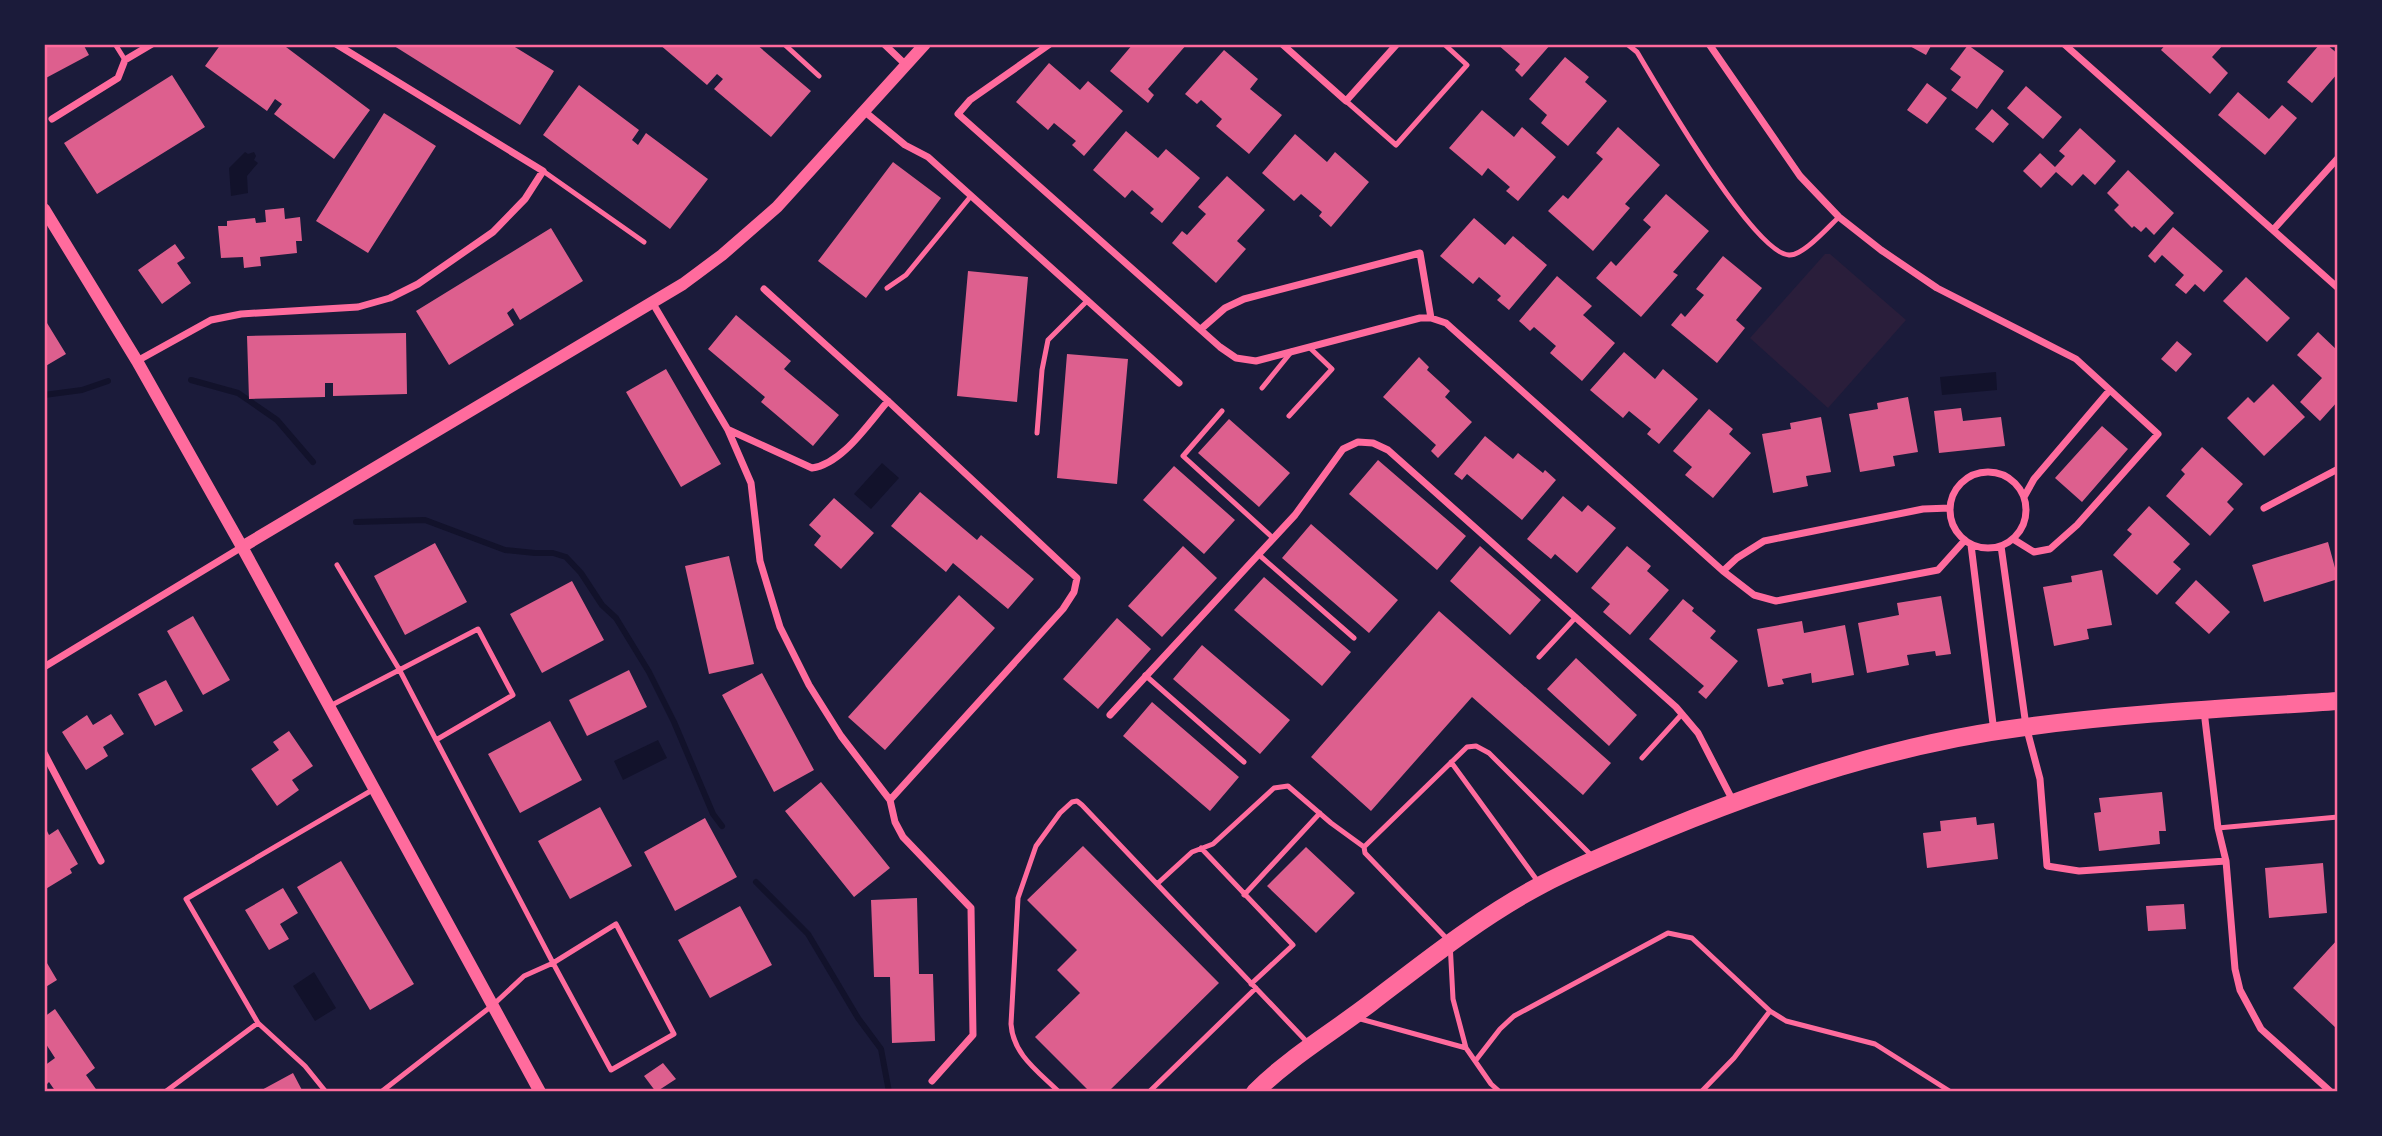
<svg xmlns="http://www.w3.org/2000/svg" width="2382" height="1136" font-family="Quicksand,sans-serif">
<rect width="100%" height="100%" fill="#1b1b3a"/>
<!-- green -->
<path fill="#2a1e3b" d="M1825,254H1830L1906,320L1828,408L1750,338Z"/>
<!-- water -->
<path fill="#12122b" d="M245,152L248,154L254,152L256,156L254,160L258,163L247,176L248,193L231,196L229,168Z
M1996,372L1997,390L1942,395L1940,377Z
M882,463L899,478L871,509L854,494Z
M658,740L667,758L623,780L614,761Z
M314,972L336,1008L315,1021L293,986Z"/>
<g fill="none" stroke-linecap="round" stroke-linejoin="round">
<!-- stream -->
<path stroke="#12122b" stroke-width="6" d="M191,380L238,393L277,420L313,462
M44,395L82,390L108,381
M356,522L425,520L505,550L535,553H553L566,557L581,573L602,605L616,618L649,672L674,722L713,814L722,826
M756,882L808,934L858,1018L881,1049L889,1092"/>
</g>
<!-- building -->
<path fill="#dd5f8e" d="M44,44H83L89,55L44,79Z
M221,44H282L370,110L334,159L274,114L282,104L275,99L267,111L205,66Z
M391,44H510L554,71L520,125Z
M659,44H756L811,91L771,137L714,89L723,79L717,74L707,85Z
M1133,44H1187L1148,89L1154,95L1148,103L1110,71Z
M1497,44H1551L1522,77L1515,70L1520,64Z
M1906,44H1932L1926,55Z
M2166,44H2224L2212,57L2228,73L2210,94L2161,50Z
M2320,44H2326L2338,54V73L2312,103L2287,82Z
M1968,45L2004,71L1977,109L1951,90L1961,77L1950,69Z
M1224,50L1258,79L1250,89L1282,115L1249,154L1216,126L1222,119L1201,100L1197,104L1185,94Z
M1565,57L1589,77L1585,82L1607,101L1568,146L1541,123L1547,115L1529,99Z
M1049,63L1080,90L1088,81L1123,111L1084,156L1072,145L1076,141L1054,123L1048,130L1016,102Z
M172,75L205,127L97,194L64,143Z
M1927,83L1947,98L1927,124L1907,110Z
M579,85L639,130L632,140L638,145L646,133L708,179L670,229L543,135Z
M2026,86L2062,117L2043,139L2007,108Z
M2238,92L2269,119L2282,105L2297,118L2265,155L2218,115Z
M1992,109L2009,124L1993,143L1975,129Z
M1482,110L1514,137L1522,127L1556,157L1518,201L1506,191L1510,187L1488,168L1482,176L1449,148Z
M384,113L436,146L368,253L316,221Z
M1618,127L1660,165L1625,204L1630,208L1593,251L1548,211L1563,195L1568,199L1603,159L1596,153Z
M2080,128L2116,161L2095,185L2083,174L2072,186L2056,172L2041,188L2023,171L2040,153L2055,167L2065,156L2059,151Z
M1126,131L1158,158L1166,149L1200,178L1162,223L1150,213L1154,209L1132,190L1125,198L1093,170Z
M1295,134L1327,162L1335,152L1369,182L1331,227L1319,216L1322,212L1301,194L1294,201L1262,173Z
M893,162L941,198L866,298L818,261Z
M2128,170L2174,213L2154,235L2146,227L2141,232L2134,226L2132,228L2114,210L2119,205L2107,193Z
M1227,176L1265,210L1237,241L1246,249L1216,283L1172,243L1182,231L1187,235L1206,214L1198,207Z
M1666,194L1709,231L1673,272L1678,275L1641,317L1596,278L1611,261L1616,266L1651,227L1643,220Z
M284,208L285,219L300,217L302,241H296L297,253L260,257L261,266L244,268L243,257L221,258L218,226H227V221L255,218L256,223L266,222L265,210Z
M1474,218L1505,245L1513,236L1547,265L1509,310L1497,300L1501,296L1479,277L1473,284L1440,256Z
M2173,227L2223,271L2204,292L2195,284L2186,294L2175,285L2184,275L2162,255L2155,263L2148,256Z
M551,228L583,281L520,320L513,308L507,313L514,325L449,365L416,311Z
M175,244L185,258L177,263L191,283L162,304L138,270Z
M1723,256L1762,288L1736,320L1745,328L1717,363L1671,325L1681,313L1685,317L1704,295L1696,289Z
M968,271L1028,277L1017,402L957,396Z
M1557,276L1592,306L1583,315L1615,343L1582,381L1550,353L1556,346L1534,327L1530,331L1519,321Z
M2246,277L2290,318L2267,342L2223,301Z
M736,315L791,361L784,369L839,415L813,446L761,402L765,397L708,349Z
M47,323L66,354L44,367V324Z
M2318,332L2338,351V401L2320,421L2300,402L2322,378L2297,355Z
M406,333L407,394L333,396V383H325V397L249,399L247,336Z
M2177,341L2192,354L2176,372L2161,359Z
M1624,352L1655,379L1663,369L1698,399L1659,444L1647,434L1651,429L1629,411L1623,418L1590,390Z
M1067,354L1128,359L1117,484L1057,478Z
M1419,357L1429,367L1427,370L1450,391L1445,397L1472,422L1438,458L1431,451L1436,445L1383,397Z
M666,369L721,464L681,487L626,392Z
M2273,384L2305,417L2264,456L2227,418L2248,397L2254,403Z
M1908,397L1918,452L1893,456L1895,466L1860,472L1849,414L1878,409L1877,403Z
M1961,408L1963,421L2001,417L2005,446L1939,453L1934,411Z
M1709,409L1733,429L1729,434L1751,453L1713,498L1685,475L1692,467L1673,451Z
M1821,417L1831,472L1806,476L1808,486L1773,493L1762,434L1791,429L1790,423Z
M1229,419L1290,473L1259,507L1198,453Z
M2102,426L2128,449L2082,502L2055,478Z
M1485,436L1513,459L1518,453L1543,473L1545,470L1556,480L1522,520L1467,474L1462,480L1454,474Z
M2202,447L2243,484L2227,502L2234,509L2210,536L2166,496L2185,474L2181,470Z
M1378,460L1466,536L1437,570L1349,494Z
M1174,466L1235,520L1204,554L1143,500Z
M920,492L977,540L981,535L1034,579L1008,609L953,563L946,572L891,526Z
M1563,496L1582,512L1588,505L1616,528L1577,573L1555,554L1551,559L1527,539Z
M834,498L874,533L841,569L814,545L821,536L809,525Z
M2149,506L2190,544L2173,562L2181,569L2157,595L2113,555L2132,534L2127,530Z
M1311,524L1398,600L1369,633L1282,558Z
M2328,542L2338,579L2264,602L2252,565Z
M435,543L467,602L405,635L374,576Z
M1183,546L1217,578L1162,637L1128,606Z
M1480,546L1541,600L1510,635L1450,581Z
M1627,546L1651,566L1647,571L1669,590L1630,635L1603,612L1610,604L1591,588Z
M729,556L754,664L709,674L685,566Z
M2102,570L2112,625L2087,629L2089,639L2054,646L2043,587L2072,582L2071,576Z
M1264,577L1351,652L1322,686L1234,610Z
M2196,580L2230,612L2209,634L2175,603Z
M572,581L604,640L542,673L510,614Z
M959,595L995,628L885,750L848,717Z
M1941,596L1951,654L1936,656L1935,651L1907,655L1909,665L1867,673L1858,623L1899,615L1897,603Z
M1683,599L1694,608L1692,611L1716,631L1710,638L1738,661L1706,699L1698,692L1704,686L1649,639Z
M1439,611L1611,763L1583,795L1472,697L1371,811L1311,757Z
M193,616L230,680L203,695L167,631Z
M1117,618L1151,649L1098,709L1063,679Z
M1802,621L1804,633L1845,625L1854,675L1812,683L1811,673L1782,679L1784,684L1768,687L1757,629Z
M1202,645L1290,720L1260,754L1173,679Z
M1576,658L1637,715L1609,746L1547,689Z
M629,670L647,707L587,736L569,700Z
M762,673L814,770L774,792L722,695Z
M166,680L183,711L155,726L138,694Z
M1152,702L1239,777L1210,811L1123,736Z
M111,714L124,734L103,747L108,756L86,770L62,732L87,715L93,725Z
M550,721L582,780L520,813L488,754Z
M289,731L313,766L292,780L299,790L277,806L251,769L279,750L273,742Z
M821,782L890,868L854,897L785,811Z
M2162,792L2166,831H2159L2160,844L2099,851L2094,813L2101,812L2099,798Z
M600,807L632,866L570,899L538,841Z
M1976,817L1977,825L1994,823L1998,859L1927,868L1923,833L1941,831L1940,821Z
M705,818L737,877L675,911L644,852Z
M58,829L78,864L70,869L72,873L44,890V833L47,831L49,835Z
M1083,846L1219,983L1108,1092H1090L1035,1037L1080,993L1057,970L1077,950L1027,900Z
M1306,847L1355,893L1316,933L1267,886Z
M341,861L414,984L370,1010L297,887Z
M2323,863L2327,913L2269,918L2265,868Z
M283,888L298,913L280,924L289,939L269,950L245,910Z
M917,898L919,974H933L935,1041L892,1043L890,977H874L871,900Z
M2184,904L2186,929L2148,931L2146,906Z
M740,906L772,965L710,998L678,940Z
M2338,939V1025L2336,1028L2293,988Z
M44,958L57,980L44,988Z
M55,1009L95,1068L86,1075L98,1092H56L49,1082L46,1085L44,1082V1066L55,1058L44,1041V1017Z
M663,1063L676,1079L656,1092L644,1076Z
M293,1073L303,1092H258Z"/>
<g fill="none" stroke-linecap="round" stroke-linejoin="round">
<!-- service -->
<path stroke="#ff6b9d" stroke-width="5" d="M115,44L125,60
M784,44L819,76
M1627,44L1637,52C1658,87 1753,253 1789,255C1803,256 1828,227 1839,217
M1346,101L1396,145L1467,65L1444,44
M543,171L644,242
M887,288L906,275L971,196
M1262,388L1292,351
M1222,411L1183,456L1273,538
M1289,416L1332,369L1309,347
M1037,433L1042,370L1048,340L1088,300
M1258,554L1354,638
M337,565L399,669L436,740
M1539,657L1576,617
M1145,675L1244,762
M330,706L478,629L513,695L436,740L553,963L524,976L493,1005L381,1092
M1642,758L1682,714
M1451,762L1539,883
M2218,828L2338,817
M1201,848L1293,945L1251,984
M1157,884L1192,852L1213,844L1274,788L1288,786L1331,823L1364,847
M1244,895L1320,813
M616,924L674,1034L611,1070L553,963Z
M1770,1011L1786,1021L1875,1044L1951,1092
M1357,1018L1466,1048L1453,999L1450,942L1365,853L1364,847L1467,747L1476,746L1489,753L1593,857
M1466,1048L1491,1084L1500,1092
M1476,1060L1500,1029L1514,1016L1668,933L1692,938L1770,1011L1734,1058L1701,1092
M165,1092L258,1023
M326,1092L305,1066L258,1023L186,899L374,789
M1059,1092C1039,1072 1013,1055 1011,1024L1018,898L1036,846L1060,813L1072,802L1077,801L1082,805L1308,1043
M1149,1092L1256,988"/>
<!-- minor -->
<path stroke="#ff6b9d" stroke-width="7" d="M884,44L906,65
M1050,44L970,100L958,114L1220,347L1236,358L1256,361L1420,318H1431L1446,323L1723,571L1737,558L1764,541L1923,509L1950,508
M1282,44L1346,101L1397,44
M1709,44L1800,176L1839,217L1881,250L1937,288L2076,359L2158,434L2077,525L2050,549L2034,552L2013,539
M2064,44L2338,288
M864,111L905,145L928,157L1179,383
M52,119L118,78L125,60L152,44
M2273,230L2338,158
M764,289L888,401L1077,578L1074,592L1063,609L890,800
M652,302L728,430L751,483L760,561L780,627L809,685L841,736L890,800L895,822L903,837L971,908L973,1035L932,1081
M1201,329L1225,308L1244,299L1420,253L1431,318
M137,361L211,320L241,314L358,307L390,298L418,284L493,232L525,199L543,171L336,44
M729,430L812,468C842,464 868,424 888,401
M1950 510a38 38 0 1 1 76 0a38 38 0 1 1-76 0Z
M2024,497L2034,479L2109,391
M2264,508L2338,469
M1971,545L1994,732
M2001,546L2026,726L2040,779L2047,866L2079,871L2226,861
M1723,571L1754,595L1776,601L1938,570L1965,540
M44,667L242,547
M2204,711L2218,828L2226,861L2235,969L2240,990L2261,1029L2331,1092
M1110,715L1295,515L1343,449L1358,442L1373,443L1388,450L1676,707L1698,733L1733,801
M44,753L101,861"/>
<!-- tertiary -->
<path stroke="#ff6b9d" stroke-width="12" d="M44,209L137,361L242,547L540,1092
M242,547L683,284L722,255L777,207L925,44"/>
<!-- primary -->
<path stroke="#ff6b9d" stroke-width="18" d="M1255,1092C1290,1057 1333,1032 1372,1002C1427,960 1482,916 1543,884C1581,864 1622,848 1662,831C1779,783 1899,743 2025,727C2129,713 2234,708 2338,701"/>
</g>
<!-- border -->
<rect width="2382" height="1136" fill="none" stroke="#1b1b3a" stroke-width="91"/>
<rect x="46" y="46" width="2290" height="1044" fill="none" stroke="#ff6b9d" stroke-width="2.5"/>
</svg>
